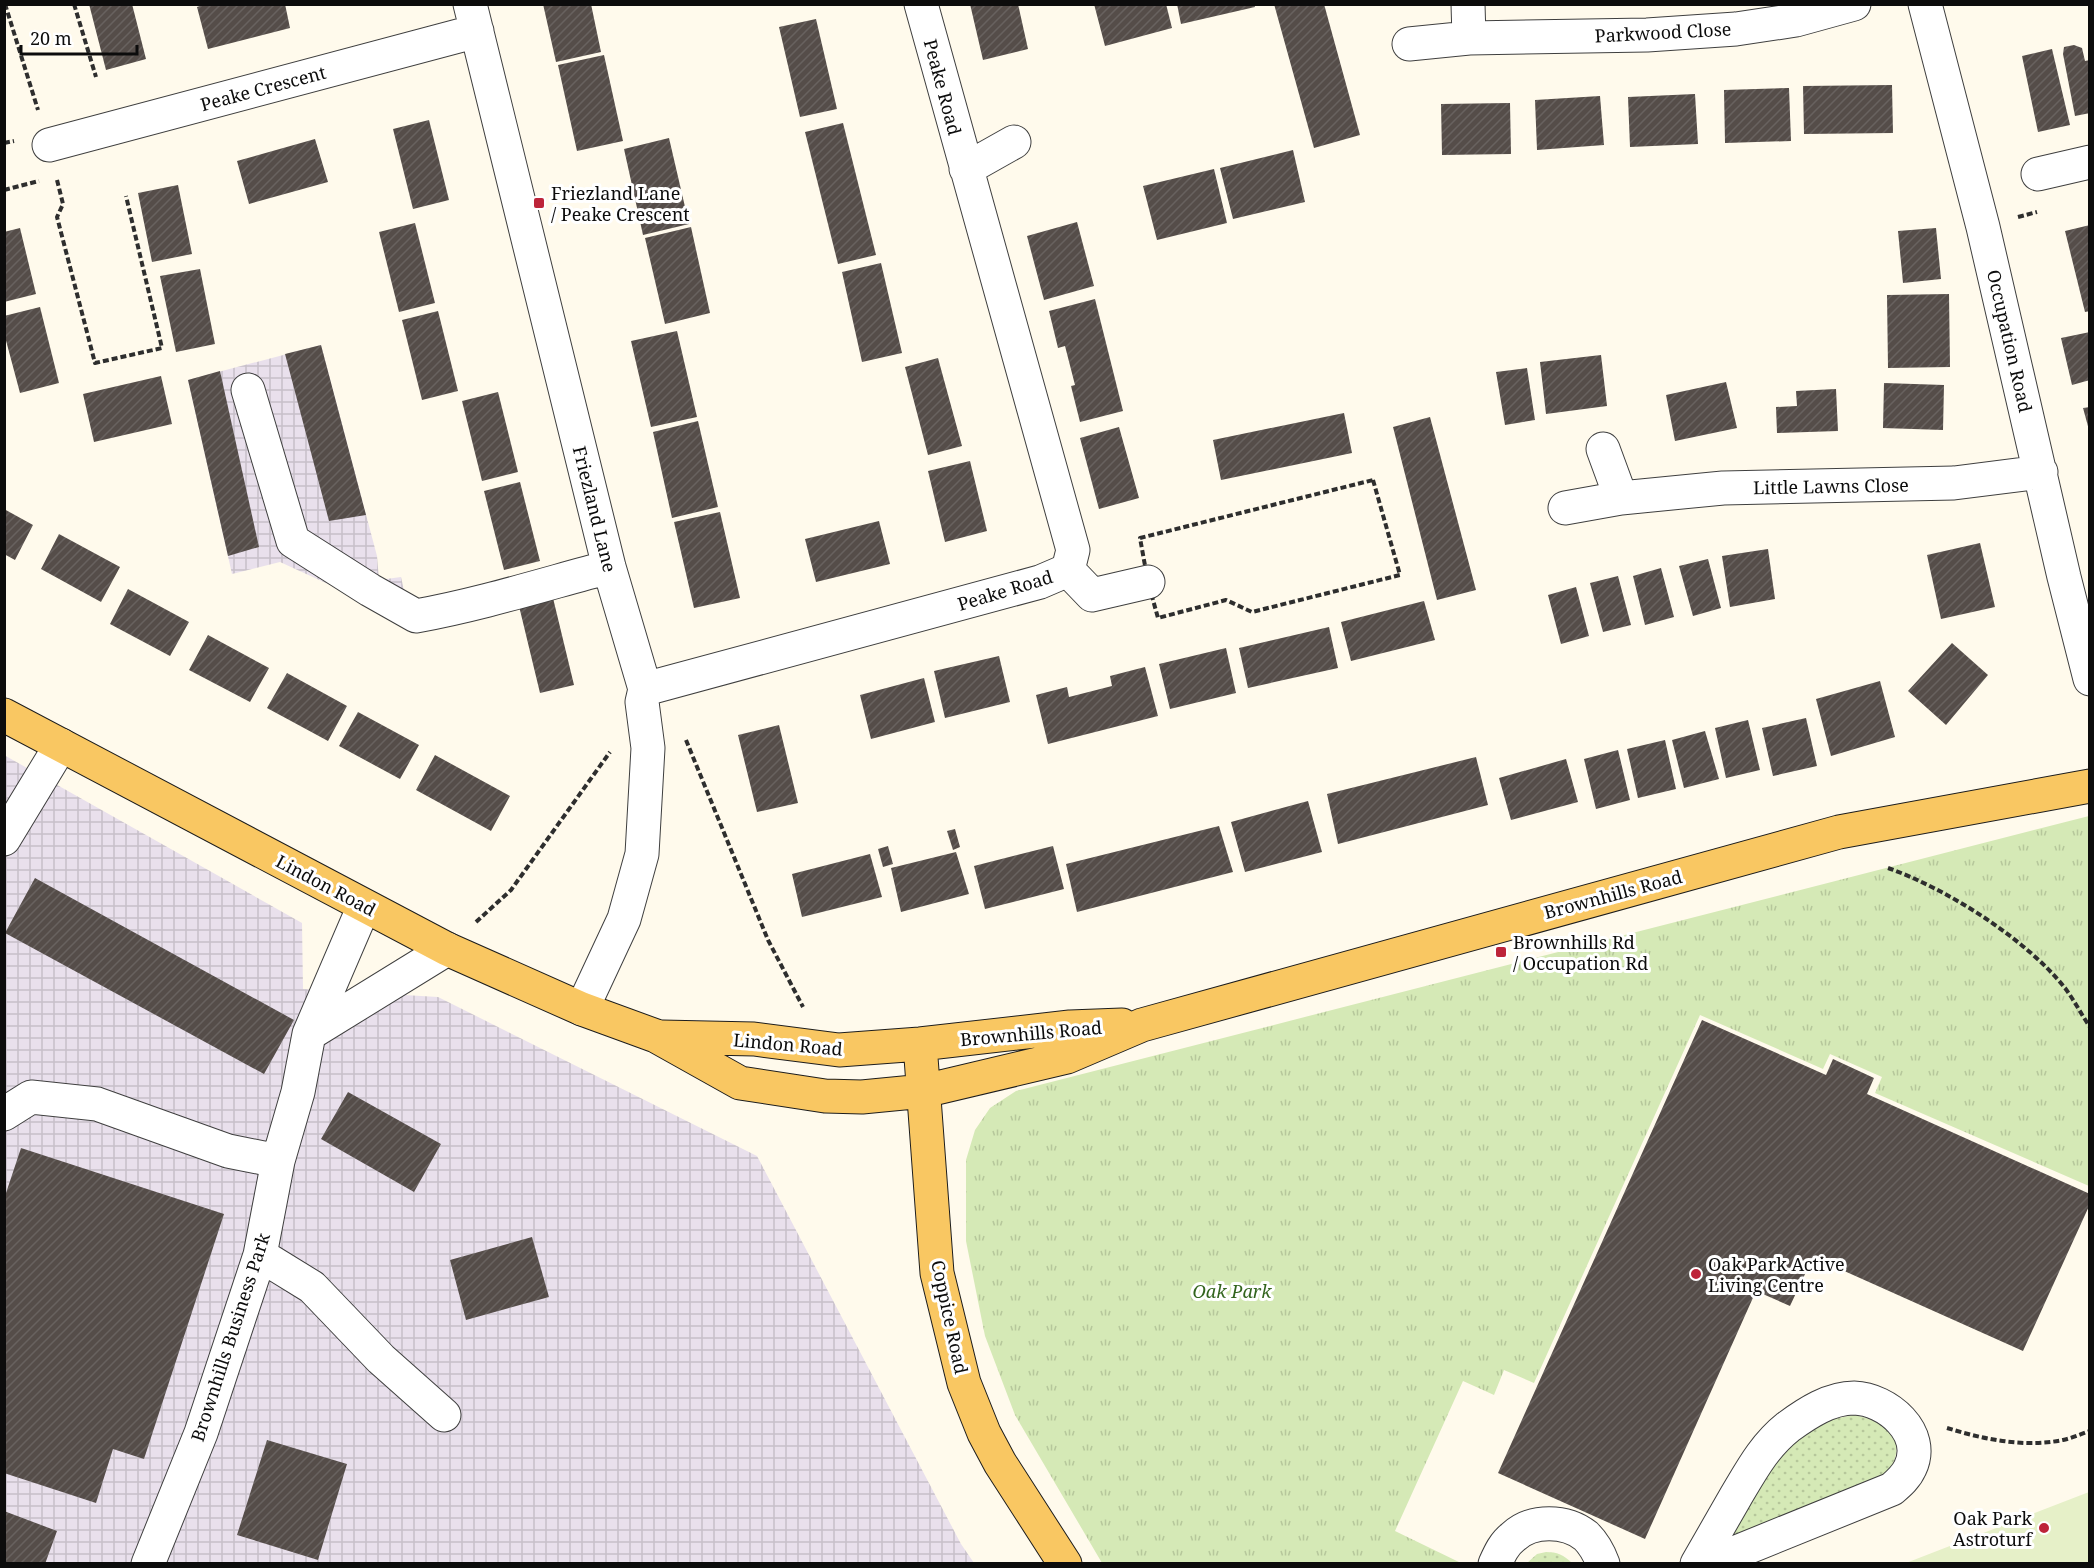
<svg xmlns="http://www.w3.org/2000/svg" width="2094" height="1568" font-family="'Noto Serif',serif">
<defs>
<pattern id="industrial-grid" width="8" height="8" patternUnits="userSpaceOnUse" patternTransform="scale(1.5)"><rect width="8" height="8" fill="#e9e0ec"/><path d="M0 4h8M4 0v8" fill="none" stroke="#c7bfc9"/></pattern>
<pattern id="grass-dots" width="8" height="8" patternUnits="userSpaceOnUse" patternTransform="scale(1.5)"><rect width="8" height="8" fill="#d5e9b6"/><path d="M2 2h.1M6 6h.1" fill="none" stroke="#b6c79b" stroke-width="1.8" stroke-linecap="round"/></pattern>
<pattern id="park-tufts" width="24" height="20" patternUnits="userSpaceOnUse" patternTransform="scale(1.5)"><rect width="24" height="20" fill="#d5e9b6"/><path d="M3 7l-1-3M5 7V3M7 7l1-3M15 17l-1-3M17 17v-4M19 17l1-3" fill="none" stroke="#b6c79b"/></pattern>
<pattern id="building-hatch" width="6" height="6" patternUnits="userSpaceOnUse" patternTransform="scale(1.5)"><rect width="6" height="6" fill="#554d49"/><path d="M-1 1l2-2M0 6l6-6M5 7l2-2" fill="none" stroke="#68625f"/></pattern>
</defs>
<rect width="100%" height="100%" fill="#fffaec"/>
<!-- industrial -->
<path fill="url(#industrial-grid)" d="M321,345L377,556L379,580L401,577L411,622L280,562L232,574L188,380Z
M4,755L302,923L303,989L438,997L757,1156L961,1544L974,1563H5Z"/>
<!-- grass -->
<path fill="url(#grass-dots)" d="M1854,1415C1893,1423 1910,1443 1884,1479L1727,1542L1769,1463L1804,1433L1833,1419Z
M1546,1552C1557,1552 1564,1555 1572,1563H1527L1537,1554Z"/>
<!-- park -->
<path fill="url(#park-tufts)" d="M2089,816V1186L1875,1093L1882,1077L1830,1054L1823,1069L1700,1015L1534,1383L1504,1370L1494,1395L1463,1381L1395,1531L1461,1563H1102L1015,1415L985,1336L966,1241V1160L975,1130L990,1108L1016,1091Z"/>
<!-- pitch -->
<path fill="#e6f0c8" d="M2089,1492V1563H1906Z"/>
<!-- building -->
<path fill="url(#building-hatch)" d="M89,4H132L146,59L106,70Z
M206,4H285L290,28L208,49L197,7Z
M543,4H591L601,52L556,62Z
M970,4H1018L1028,49L983,60Z
M1094,4H1166L1172,28L1105,46Z
M1177,4H1254L1255,7L1181,24Z
M1274,4H1324L1360,135L1314,148Z
M816,19L837,109L800,117L779,27Z
M2074,45L2082,48L2085,61L2090,60V113L2075,116L2063,54L2064,47Z
M2052,49L2070,125L2038,132L2022,56Z
M604,55L623,141L577,151L558,65Z
M1892,85L1893,133L1804,134L1803,86Z
M1789,88L1791,141L1725,143L1724,90Z
M1695,94L1698,144L1630,147L1628,97Z
M1600,96L1604,145L1537,150L1535,100Z
M1510,103L1511,154L1442,155L1441,104Z
M429,120L449,200L413,209L393,129Z
M843,123L876,255L838,264L805,132Z
M669,138L689,224L643,235L624,149Z
M315,139L328,182L249,204L237,161Z
M1293,150L1305,202L1233,219L1220,168Z
M1214,169L1227,223L1157,240L1143,186Z
M178,185L192,254L152,262L138,193Z
M1077,222L1094,286L1044,300L1027,236Z
M415,223L435,303L399,312L379,232Z
M2090,225V311L2085,312L2065,231Z
M691,227L710,313L665,324L645,238Z
M20,228L36,294L4,302V232Z
M1936,228L1941,279L1903,283L1898,231Z
M881,263L902,353L862,362L842,272Z
M200,269L215,344L176,352L160,276Z
M1949,294L1950,367L1888,368L1887,295Z
M1095,299L1123,411L1080,422L1071,386L1075,385L1065,346L1058,348L1049,311Z
M40,307L59,383L20,393L4,333V316Z
M438,311L458,391L422,400L402,320Z
M677,331L697,417L651,427L631,341Z
M2090,332V380L2072,385L2061,338Z
M321,345L366,515L329,521L285,354Z
M1601,355L1607,406L1546,414L1540,362Z
M938,358L962,446L928,455L905,367Z
M1527,368L1535,420L1505,425L1496,372Z
M220,371L259,547L228,556L188,380Z
M161,376L172,424L94,442L83,394Z
M1726,382L1737,428L1675,441L1666,395Z
M1884,383L1944,385L1943,430L1883,428Z
M1836,389L1838,431L1777,433L1776,407L1797,406L1796,391Z
M498,392L518,472L482,481L462,401Z
M2090,407V430H2089L2083,408Z
M1344,413L1352,453L1221,480L1213,440Z
M1430,417L1476,590L1437,600L1393,427Z
M698,421L718,507L672,518L653,432Z
M1119,427L1139,498L1099,509L1080,438Z
M970,461L987,531L945,542L928,471Z
M520,482L540,561L504,570L484,491Z
M4,509L33,525L15,560L4,554Z
M720,512L740,598L694,608L674,522Z
M879,521L890,564L816,582L805,539Z
M59,534L120,567L101,602L41,569Z
M1980,543L1995,607L1941,619L1927,555Z
M1768,549L1775,599L1730,607L1722,556Z
M1708,559L1721,608L1693,616L1679,566Z
M1661,568L1674,617L1645,625L1633,576Z
M1618,576L1631,625L1603,632L1590,583Z
M1576,587L1589,636L1561,644L1548,595Z
M128,589L189,622L170,656L110,624Z
M553,598L574,685L540,693L519,606Z
M1424,601L1435,640L1351,661L1341,622Z
M1329,627L1338,668L1248,688L1239,648Z
M208,635L269,668L250,702L189,670Z
M1952,643L1988,675L1946,725L1908,691Z
M1226,648L1236,693L1170,709L1159,664Z
M999,656L1010,702L945,718L934,671Z
M1145,667L1158,716L1048,744L1036,695L1067,687L1069,697L1112,686L1110,676Z
M287,673L347,706L328,741L267,708Z
M924,678L935,722L871,739L860,695Z
M1880,681L1895,737L1831,756L1816,699Z
M358,712L419,745L400,779L339,746Z
M1806,718L1817,766L1773,776L1762,728Z
M1748,720L1760,770L1726,778L1715,728Z
M779,725L798,803L757,812L738,735Z
M1705,731L1719,779L1684,788L1672,740Z
M1665,740L1676,789L1638,798L1627,749Z
M1618,750L1630,800L1596,809L1584,759Z
M435,755L510,796L491,831L416,790Z
M1476,757L1488,805L1338,844L1327,794Z
M1566,759L1578,802L1511,820L1499,778Z
M1308,801L1322,852L1245,872L1231,822Z
M1219,826L1233,872L1077,912L1066,864Z
M955,829L960,847L953,850L947,831Z
M888,846L893,864L883,867L878,849Z
M1053,846L1064,889L985,909L974,866Z
M956,852L969,894L901,912L891,868Z
M870,854L882,897L802,917L792,874Z
M35,878L294,1020L264,1074L5,933Z
M1702,1020L1826,1075L1833,1059L1874,1078L1867,1094L2090,1194V1204L2023,1351L1813,1257L1790,1306L1756,1291L1645,1539L1498,1473Z
M348,1092L441,1144L414,1192L321,1139Z
M21,1148L224,1214L144,1459L113,1449L96,1503L4,1473V1199Z
M532,1237L549,1297L466,1320L450,1260Z
M267,1440L347,1464L318,1560L237,1535Z
M4,1511L57,1531L45,1564H4Z"/>
<g fill="none" stroke-linecap="round" stroke-linejoin="round">
<defs>
<path id="minor" d="M470,4L609,567L645,689L642,702L648,748L642,854L624,919L582,1009
M1468,4L1469,38
M1925,4L1983,227L2064,577L2090,679
M1409,44L1469,38L1647,35L1736,29L1796,20L1854,4
M49,145L477,31
M966,169L1014,142
M2038,174L2090,162
M248,390L293,541L370,590L416,616C482,604 545,584 609,567
M1603,449L1621,498
M1565,508L1621,498L1723,488L1954,483L2041,472
M1068,570L1092,595L1148,582
M645,689L1040,582L1068,570L1073,550L921,4
M4,839L61,745
M309,1034L447,949
M4,1114L31,1097L97,1104L228,1151L278,1161
M260,1255L312,1287L381,1359L444,1415
M148,1564L201,1433L260,1255L278,1161L298,1092L309,1034L364,906
M1495,1564C1500,1553 1504,1544 1513,1537C1532,1519 1566,1520 1586,1536C1594,1544 1599,1553 1603,1564
M1697,1564C1710,1541 1723,1519 1736,1496C1751,1471 1764,1446 1788,1427C1807,1413 1830,1398 1854,1398C1887,1399 1927,1433 1910,1468C1906,1477 1899,1483 1892,1489L1707,1564"/>
<path id="major" d="M4,715L447,949L582,1009L656,1036L740,1083L825,1096L862,1097L924,1091L1067,1057L1142,1025L1839,832L2090,786
M662,1037L754,1039L839,1050L920,1044L1070,1027L1122,1025
M920,1044L937,1273L964,1383L984,1433L1000,1463L1065,1564"/>
</defs>
<!-- minor casing -->
<use href="#minor" stroke="#3f3f3f" stroke-width="35"/>
<!-- major casing -->
<use href="#major" stroke="#1d1d1d" stroke-width="35"/>
<!-- path -->
<path stroke="#2e2e2e" stroke-width="4" stroke-dasharray="6 3" stroke-linecap="butt" d="M5,4L38,110
M74,4L96,77
M4,143L14,141
M57,180L63,204L57,217L95,363L162,348L126,196
M4,190L39,181
M2018,217L2037,212
M1373,480L1400,575L1252,612L1226,600L1158,618L1148,582L1140,538Z
M686,740L768,940L803,1007
M1888,868C1947,889 2025,938 2065,988C2074,1000 2081,1014 2090,1027
M476,922L511,890L610,752
M1947,1428C1983,1439 2024,1448 2063,1440C2072,1438 2081,1434 2090,1431"/>
<!-- minor -->
<use href="#minor" stroke="#fff" stroke-width="33"/>
<!-- major -->
<use href="#major" stroke="#f9c762" stroke-width="33"/>
</g>
<!-- markers -->
<g fill="#bd2439" stroke="#fff" stroke-width="2">
<rect x="533" y="197" width="12" height="12" rx="3"/>
<rect x="1495" y="946" width="12" height="12" rx="3"/>
<circle cx="1696" cy="1274" r="6"/>
<circle cx="2044" cy="1528" r="6"/>
</g>
<g text-anchor="middle" dominant-baseline="central" stroke-width="6" stroke-linejoin="round" paint-order="stroke">
<!-- street labels -->
<g font-size="18" fill="#0c0c0c" stroke="#fff">
<text transform="translate(1663 32) rotate(-3)">Parkwood Close</text>
<text transform="translate(943 87) rotate(75)">Peake Road</text>
<text transform="translate(263 88) rotate(-15)">Peake Crescent</text>
<text transform="translate(2010 341) rotate(77)">Occupation Road</text>
<text transform="translate(1831 486) rotate(-1)">Little Lawns Close</text>
<text transform="translate(595 509) rotate(76)">Friezland Lane</text>
<text transform="translate(1005 590) rotate(-17)">Peake Road</text>
<text transform="translate(326 885) rotate(28)">Lindon Road</text>
<text transform="translate(1613 894) rotate(-15)">Brownhills Road</text>
<text transform="translate(1031 1033) rotate(-5)">Brownhills Road</text>
<text transform="translate(788 1044) rotate(5)">Lindon Road</text>
<text transform="translate(950 1317) rotate(78)">Coppice Road</text>
<text transform="translate(230 1337) rotate(-72)">Brownhills Business Park</text>
</g>
<!-- poi labels -->
<g font-size="18" fill="#0c0c0c" stroke="#fff" text-anchor="start">
<text x="551" y="193">Friezland Lane<tspan x="551" dy="21">/ Peake Crescent</tspan></text>
<text x="1513" y="942">Brownhills Rd<tspan x="1513" dy="21">/ Occupation Rd</tspan></text>
<text x="1708" y="1264">Oak Park Active<tspan x="1708" dy="21">Living Centre</tspan></text>
<text x="2032" y="1518" text-anchor="end">Oak Park<tspan x="2032" dy="21">Astroturf</tspan></text>
</g>
<!-- park labels -->
<g font-size="18" font-style="italic" fill="#32641d" stroke="#fff">
<text x="1232" y="1291">Oak Park</text>
</g>
</g>
<!-- border -->
<rect width="2094" height="1568" fill="none" stroke="#0c0c0c" stroke-width="12"/>
<!-- scale -->
<path d="M21 45v9h116v-9" fill="none" stroke="#0c0c0c" stroke-width="3"/>
<text x="30" y="45" font-size="18" fill="#0c0c0c" stroke="#ffffff" stroke-width="4.5" paint-order="stroke">20 m</text>
</svg>
